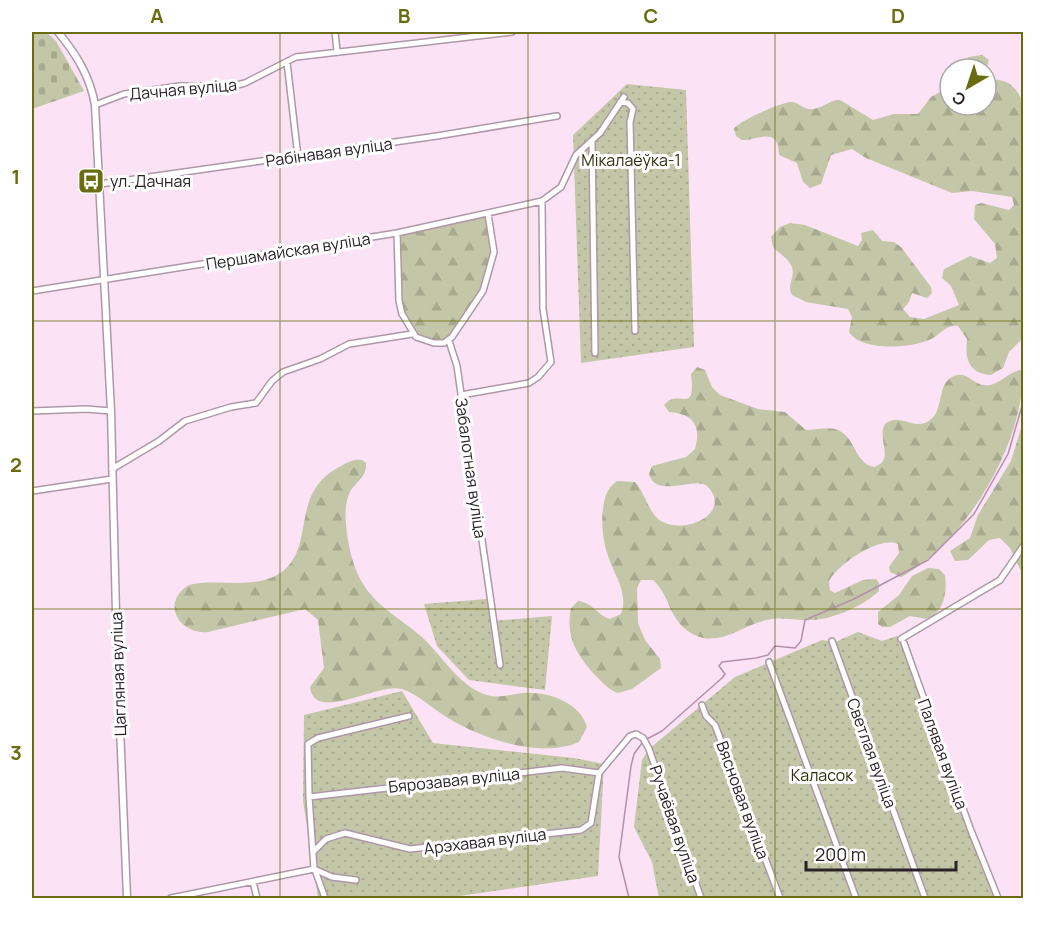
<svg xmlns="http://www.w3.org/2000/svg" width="1055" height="930" font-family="Manrope,sans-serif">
<defs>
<pattern id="forest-firs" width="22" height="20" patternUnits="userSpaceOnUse" patternTransform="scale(1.5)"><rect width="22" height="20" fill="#c3c6a7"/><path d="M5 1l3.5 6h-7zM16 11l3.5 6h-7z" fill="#a8aa90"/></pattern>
<pattern id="cemetery-stones" width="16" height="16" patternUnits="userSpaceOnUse" patternTransform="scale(1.5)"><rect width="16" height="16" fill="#c3c6a7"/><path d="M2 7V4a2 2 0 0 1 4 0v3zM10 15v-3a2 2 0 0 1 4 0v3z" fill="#a8aa90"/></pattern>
<pattern id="garden-dots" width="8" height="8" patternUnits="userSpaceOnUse" patternTransform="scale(1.5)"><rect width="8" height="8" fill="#c3c6a7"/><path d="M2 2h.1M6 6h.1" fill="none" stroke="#a8aa90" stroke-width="1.8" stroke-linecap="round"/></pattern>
</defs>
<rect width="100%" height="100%" fill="#fbe3f5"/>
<!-- forest -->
<path fill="url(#forest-firs)" d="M982,55L989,60L986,70L970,69L965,62L968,57Z
M991,80C1010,78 1020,91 1024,108L1023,338L1009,352L1003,368L991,375C968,373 965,359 967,339L958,326C945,324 940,336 929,340C910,348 862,352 849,332L852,317L848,309L806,302L792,295C786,284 797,276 791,265C787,257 778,253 773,247L771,237L780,227L790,223L805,225L858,246L862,240L861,233L873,230L882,241L894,242L901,247L931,287L932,293L927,298L912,293L909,302L903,309L910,317L924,319L959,305L951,286L942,278L944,269L970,256L990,263L997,258L995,244L974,219L975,205L981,203L1009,210L1014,205L1012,197L972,191L952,193L866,158L852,149L831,155L821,184L810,188L803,182L797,163L779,155C779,125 756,141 742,140L736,136L734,129C737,122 783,101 792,102C800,103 805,111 813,109C823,108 829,100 840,100L873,120L894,114H918L931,97L950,86V105H986V82Z
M486,217L491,247L484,282L476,301L446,339C392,350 400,269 399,236Z
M697,367L705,370L712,387L720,395L758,409L785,412L806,430C816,430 826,427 835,429C857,436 853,463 874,467C896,460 876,439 885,424C899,413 910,428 925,423C946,415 935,386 952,377C965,370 971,382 982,385C998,388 1006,373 1020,370L1023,371C1024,444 965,543 901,577L890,572L889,567L899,553L898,544C878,536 839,564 829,581L830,590L835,593L863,580L876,579L879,583V591C863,606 834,619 812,620C797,621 782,616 767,620C745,624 721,646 697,636C668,624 672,597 653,580H641L637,588L638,623L645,640L660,659L661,668L632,689L618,693C609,690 603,683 596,676C577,655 565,637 571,608L578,601C592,602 597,615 610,619L621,614C629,593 614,575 608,556C603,541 601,525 603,509C605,497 606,489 617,481L635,482C646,494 648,513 661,521C685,536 735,512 706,485C689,478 656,498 649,474L652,466L686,457L695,449C702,424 692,414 669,412L664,405C679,387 696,417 691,374Z
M1023,422V575L1010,548L1000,538L989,540L968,560L955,561L950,551L970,538L978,515L1011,461Z
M362,460L366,463C367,476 358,480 351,490C345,500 345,514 346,525C348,545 353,570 365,587C380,609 403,620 423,638C443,657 460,687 487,695C500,699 511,694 523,693C547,691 580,702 587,727L579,742C541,759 482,739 448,718C433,709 419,695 402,689C378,682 314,724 310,687L324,668L318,620L305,609L208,632C179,635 160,602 189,585C219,577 255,592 283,571C316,544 289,492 341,466C348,462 354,459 362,460Z
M928,568L939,569L945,575C947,591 945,612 927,619L910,616L890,627H882L878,624V612L899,595L912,576Z"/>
<!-- cemetery -->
<path fill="url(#cemetery-stones)" d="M32,32H46L56,41L84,91L32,109Z"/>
<!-- garden -->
<path fill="url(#garden-dots)" d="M627,84L686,90L694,347L581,363L573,135Z
M487,599L492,621L552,616L545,690L469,680L437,646L424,604Z
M858,632L882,641L897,636L904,643L1000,898H659L652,862L634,827L642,760L649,749L735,677L822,640L835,642Z
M402,691L433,743L574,758L604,764L598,876L446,898H318L303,801L304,715Z"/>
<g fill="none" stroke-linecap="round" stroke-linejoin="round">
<!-- stream -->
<path stroke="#b48fab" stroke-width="1.5" d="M645,740L662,731L722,678L725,674L719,666L722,662L756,658L768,655L775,646L795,648L801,641L805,620L854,599L928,560L974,514L1008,454L1024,399
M629,898L619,857L631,766L634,754L642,743"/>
<defs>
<path id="minor" d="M335,32L337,51
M287,62L298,157
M620,102L628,103L633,109L630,122L635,331
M95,105L124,94L180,86H233L245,83L296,57L512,32
M592,141L595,353
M100,184L437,136L557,116
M397,233L399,301L402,314L416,337L434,343H444L452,337L483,291L494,252L488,214
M32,291L397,233L542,201L561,187L576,155L600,133L624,97
M449,341L457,366L500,665
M461,395L529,383L538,377L551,362L543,309L542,201
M32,411L86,409L111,411
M112,469L159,441L185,421L231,407L256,403L272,381L283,372L320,359L349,344L412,334
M32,491L112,479
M901,639L1000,580L1024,545
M832,641L925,898
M904,643L970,828L998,898
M769,662L856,898
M702,705L706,716L715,725L780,898
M309,797L562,768L599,773
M313,852L326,839L345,833L410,849L581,830L591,823L599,773L630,736L636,734L643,738L649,749L701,898
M314,869L309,797L308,744L318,738L409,716
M314,869L332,877L356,880
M315,870L325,898
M253,882L257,898
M171,898L314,869"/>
<path id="tertiary" d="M58,32C76,54 90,76 95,105L111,411L117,654L127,898"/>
</defs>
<!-- minor casing -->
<use href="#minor" stroke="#ae98a8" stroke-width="8"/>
<!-- tertiary casing -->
<use href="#tertiary" stroke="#ae98a8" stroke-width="9"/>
<!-- minor -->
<use href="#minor" stroke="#fff" stroke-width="5"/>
<!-- tertiary -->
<use href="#tertiary" stroke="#fff" stroke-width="6"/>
</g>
<!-- grid -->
<path fill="none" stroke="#696d0f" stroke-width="1.5" stroke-opacity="0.55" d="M280,32V898M528,32V898M775,32V898M32,321H1024M32,609H1024"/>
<!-- icons -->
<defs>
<symbol id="bus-square" viewBox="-11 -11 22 22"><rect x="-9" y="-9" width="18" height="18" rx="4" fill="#696d0f" stroke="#fff"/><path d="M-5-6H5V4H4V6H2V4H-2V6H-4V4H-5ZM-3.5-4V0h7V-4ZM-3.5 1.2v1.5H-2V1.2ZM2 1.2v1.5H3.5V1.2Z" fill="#fff"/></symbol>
</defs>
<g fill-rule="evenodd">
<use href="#bus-square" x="76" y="166" width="30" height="30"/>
</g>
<g text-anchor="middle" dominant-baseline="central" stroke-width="6" stroke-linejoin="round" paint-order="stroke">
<!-- street labels -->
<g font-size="16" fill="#2a2228" stroke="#fff">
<text transform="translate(183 89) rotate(-5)">Дачная вуліца</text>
<text transform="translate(329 152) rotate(-8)">Рабінавая вуліца</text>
<text transform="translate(288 251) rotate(-9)">Першамайская вуліца</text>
<text transform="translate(471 468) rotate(82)">Забалотная вуліца</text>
<text transform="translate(118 674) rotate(-92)">Цагляная вуліца</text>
<text transform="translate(872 753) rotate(70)">Светлая вуліца</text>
<text transform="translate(943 754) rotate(70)">Палявая вуліца</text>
<text transform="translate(454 780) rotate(-6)">Бярозавая вуліца</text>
<text transform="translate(743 800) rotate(70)">Вясновая вуліца</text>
<text transform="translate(675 824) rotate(71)">Ручаёвая вуліца</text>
<text transform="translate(485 841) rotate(-7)">Арэхавая вуліца</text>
</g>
<!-- park labels -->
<g font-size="16" fill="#2f310e" stroke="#fff">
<text x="631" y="160">Мікалаёўка-1</text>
<text x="822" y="775">Каласок</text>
</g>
<!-- poi labels -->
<g font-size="16" fill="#2a2228" stroke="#fff" text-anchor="start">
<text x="110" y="181">ул. Дачная</text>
</g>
</g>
<!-- border -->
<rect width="1055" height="930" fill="none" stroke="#ffffff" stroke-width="66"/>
<!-- north arrow -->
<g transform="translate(968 87) rotate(219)"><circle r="28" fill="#ffffff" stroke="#aaa7a9" stroke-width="1.5"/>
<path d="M0-4.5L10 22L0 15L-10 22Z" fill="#696d0f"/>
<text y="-9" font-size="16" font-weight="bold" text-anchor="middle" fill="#2a2228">С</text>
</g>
<!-- scale -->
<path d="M806 861v9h150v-9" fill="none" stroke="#2a2228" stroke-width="3"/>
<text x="815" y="861" font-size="18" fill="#2a2228" stroke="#ffffff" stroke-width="4.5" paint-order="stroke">200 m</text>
<rect x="33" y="33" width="989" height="864" fill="none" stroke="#696d0f" stroke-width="2"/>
<g font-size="20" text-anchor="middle" font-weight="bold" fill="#696d0f">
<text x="157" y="23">A</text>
<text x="404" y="23">B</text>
<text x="651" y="23">C</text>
<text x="898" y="23">D</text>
<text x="16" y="184">1</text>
<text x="16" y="472">2</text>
<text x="16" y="760">3</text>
</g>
</svg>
